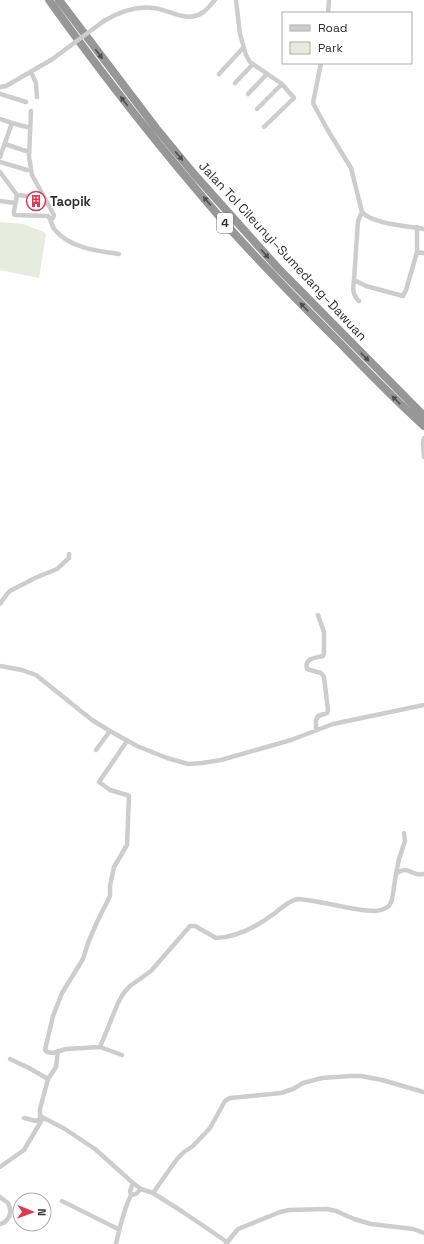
<svg xmlns="http://www.w3.org/2000/svg" width="424" height="1244" font-family="'Space Grotesk',sans-serif">
<rect width="100%" height="100%" fill="#fff"/>
<!-- green -->
<path fill="#e6ecde" d="M0,222L23,224L44,232L46,234L39,278L0,270Z"/>
<g fill="none" stroke-linecap="round" stroke-linejoin="round">
<!-- minor -->
<path stroke="#cdcdcd" stroke-width="4.5" d="M236,0L240,34L246,55L250,62L282,84L294,98L264,127
M328,13L329,0
M104,21C119,12 137,6 154,8C170,10 186,23 202,13C207,10 211,4 215,0
M321,63L313,103L327,129L351,168L362,212C372,224 409,226 424,229
M31,72L36,83L37,97
M219,74L243,48
M235,83L253,64
M0,87L6,86L51,60
M0,94L26,102
M248,94L267,74
M257,109L282,84
M31,111L29,157L32,175L54,215L53,218H50
M0,119L12,123L0,157
M12,123L27,127
M5,144L26,151
M0,162L27,170
M0,172L17,195L37,197
M17,195L14,211V214L15,215L48,216C52,220 51,226 55,230C70,248 98,251 119,254
M0,201L15,203
M362,212L358,221L354,280L366,286L403,296L406,290L417,252L424,253
M417,252V227
M354,280C353,288 352,295 359,301
M424,438L423,443L424,457
M0,604L7,594L10,591L35,578L57,569L69,558V554
M0,666L22,670L36,675L92,720L110,731L137,746L167,758L188,764L202,763L221,760L291,740L333,724L424,705
M316,730V720L318,716L327,713L328,710L324,677L321,673L307,669C304,658 315,658 323,656L324,653V632L318,615
M96,750L110,731
M396,874L399,859L405,841L404,833
M100,1047L118,1003L123,994L130,986L151,971L190,926H195L216,938C237,937 258,926 275,913C283,907 288,901 298,899C324,901 349,910 374,911C379,911 385,909 389,906L392,900L396,874C409,863 412,878 424,874
M58,1051L56,1067L48,1079L40,1109V1116L65,1129L95,1149L133,1183L141,1189L153,1193L183,1212L227,1242
M122,1055L100,1047L66,1049L53,1053L47,1052L45,1050L53,1016L62,993L83,959L88,943L97,922L110,896V886L114,867L127,845L129,796L127,795L110,790L99,782L127,741
M10,1059L29,1068L48,1079
M24,1118L36,1121L42,1117
M0,1167L24,1150L43,1118
M133,1183L130,1191L131,1195L136,1194L141,1189
M153,1193L177,1159L184,1152L193,1146L210,1128L225,1101L230,1098L281,1093L293,1089L303,1083L322,1078L350,1076H361L382,1080L424,1092
M0,1197C2,1199 6,1201 8,1203C13,1212 9,1222 0,1224
M62,1201L118,1229
M116,1244C120,1227 123,1211 131,1195
M226,1244L238,1229L280,1212L289,1210L327,1209L336,1211L354,1219L371,1224L413,1229L424,1233"/>
<!-- motorway -->
<path stroke="#979797" stroke-width="8" d="M49,0C104,77 163,152 225,223C261,264 300,303 338,341C366,370 394,399 424,426
M59,0L156,128L194,174L278,268L424,416"/>
<!-- minor-bridge -->
<path stroke="#cdcdcd" stroke-width="4.5" d="M51,60L104,21"/>
</g>
<!-- one-way arrows -->
<defs><path id="oneway-solid" d="M-6-.8H1V-3.2L6.5 0L1 3.2V.8H-6Z"/></defs>
<g fill="#4f4f4f">
<use href="#oneway-solid" transform="translate(99 54) rotate(53)"/>
<use href="#oneway-solid" transform="translate(124 101) rotate(-128)"/>
<use href="#oneway-solid" transform="translate(179 156) rotate(50)"/>
<use href="#oneway-solid" transform="translate(207 201) rotate(-131)"/>
<use href="#oneway-solid" transform="translate(265 254) rotate(48)"/>
<use href="#oneway-solid" transform="translate(304 307) rotate(-134)"/>
<use href="#oneway-solid" transform="translate(365 357) rotate(45)"/>
<use href="#oneway-solid" transform="translate(396 400) rotate(-135)"/>
</g>
<!-- icons -->
<defs>
<symbol id="building-ring" viewBox="-11 -11 22 22"><circle r="9.5" fill="#fff" stroke="#e0384e" stroke-width="1.5"/><path d="M-4-6H4V6H1V3H-1V6H-4ZM-2.5-4.3h1.7v1.8h-1.7ZM.8-4.3h1.7v1.8H.8ZM-2.5-1h1.7V.8h-1.7ZM.8-1h1.7V.8H.8Z" fill="#e0384e"/></symbol>
</defs>
<g fill-rule="evenodd">
<use href="#building-ring" x="25" y="190" width="22" height="22"/>
</g>
<g text-anchor="middle" dominant-baseline="central" stroke-width="4" stroke-linejoin="round" paint-order="stroke">
<!-- shield labels -->
<rect fill="#fff" stroke="#6e6e6e" stroke-width="1" x="217" y="213" width="16" height="20" rx="3"/>
<g font-size="12" font-weight="bold" fill="#303030">
<text x="225" y="223">4</text>
</g>
<!-- poi labels -->
<g font-size="13" font-weight="bold" fill="#303030" stroke="#fff" text-anchor="start">
<text x="50" y="201">Taopik</text>
</g>
<!-- street labels -->
<g font-size="13" fill="#303030" stroke="#fff">
<text transform="translate(283 251) rotate(47)">Jalan Tol Cileunyi–Sumedang–Dawuan</text>
</g>
</g>
<!-- legend -->
<rect x="282" y="12" width="130" height="52" fill="#ffffff" stroke="#acacac"/>
<rect x="290" y="25" width="20" height="6" fill="#cdcdcd" stroke="#acacac"/>
<text x="318" y="32" font-size="12" fill="#303030">Road</text>
<rect x="290" y="42" width="20" height="12" fill="#e6ecde" stroke="#acacac"/>
<text x="318" y="52" font-size="12" fill="#303030">Park</text>
<!-- north arrow -->
<g transform="translate(32 1212) rotate(91)"><circle r="19" fill="#ffffff" stroke="#acacac"/>
<path d="M0-3L7 15L0 10L-7 15Z" fill="#e0384e"/>
<text y="-6" font-size="11" font-weight="bold" text-anchor="middle" fill="#303030">N</text>
</g>
</svg>
